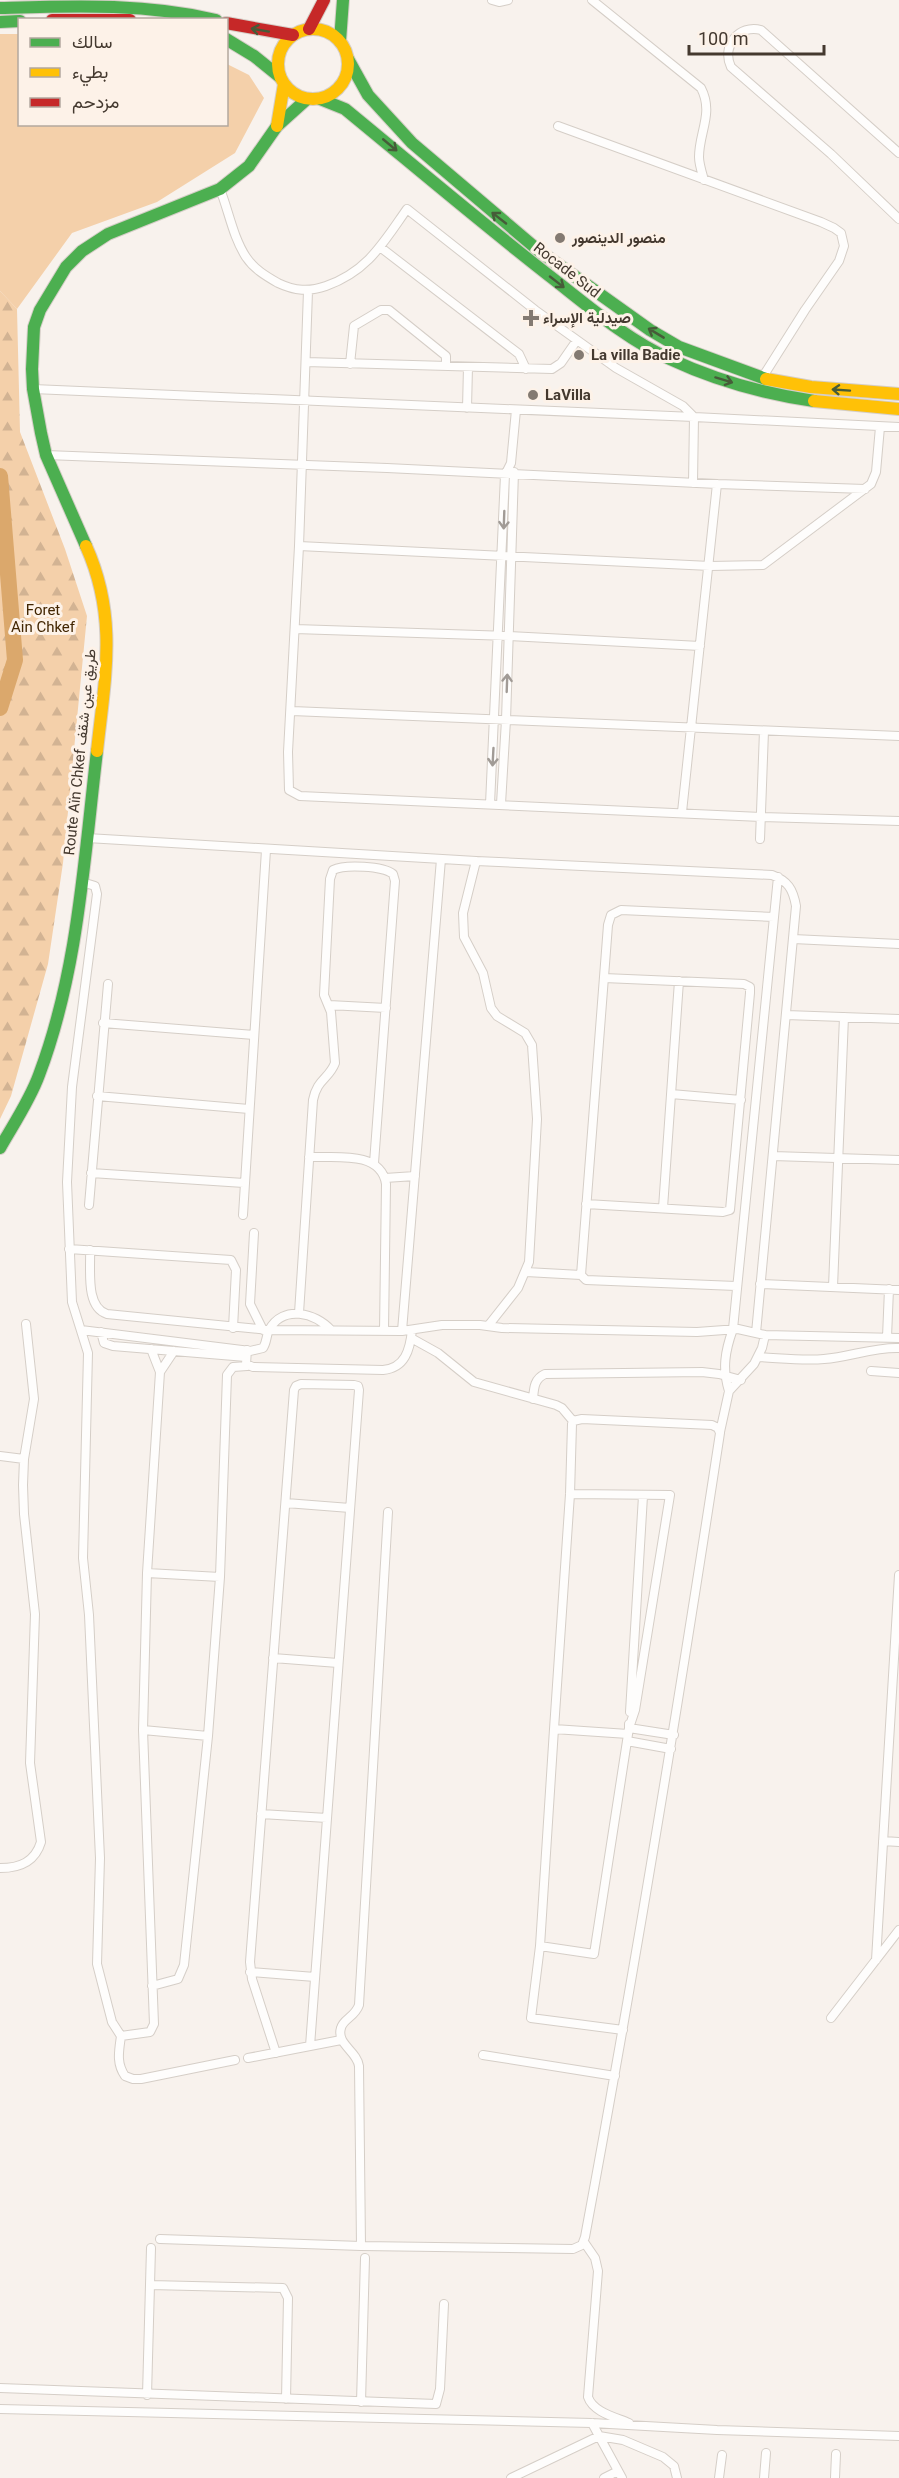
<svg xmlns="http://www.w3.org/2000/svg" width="899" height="2478" font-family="Roboto,Vazirmatn,sans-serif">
<defs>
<pattern id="forest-firs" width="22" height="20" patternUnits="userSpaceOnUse" patternTransform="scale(1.5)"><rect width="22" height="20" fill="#f4d0aa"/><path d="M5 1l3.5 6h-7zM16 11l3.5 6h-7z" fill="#d2b393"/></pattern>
</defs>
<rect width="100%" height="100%" fill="#f8f2ed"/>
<!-- grass -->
<path fill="#f4d0aa" d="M0,34H19L20,124H226L227,64L249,75L264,98L235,153L157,202L72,233L17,309L0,291Z"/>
<!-- forest -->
<path fill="url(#forest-firs)" d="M0,291L17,309L20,432L65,549L87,616L63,863L48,964L11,1096L0,1119Z"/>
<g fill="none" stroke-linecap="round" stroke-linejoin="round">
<!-- river -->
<path stroke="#dba86c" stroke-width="16" d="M0,476L15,660L0,708"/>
<defs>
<path id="street" d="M492,0L499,2L508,0
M592,0L701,88C714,113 699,132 699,157C699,164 702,173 704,180
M558,126L821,222L834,228L841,233L844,246L839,261L805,310L762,378
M899,153L761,30C739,24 721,46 731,67L831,154L899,219
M220,189C229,212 233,237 246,257C254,269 266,276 278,283C295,291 309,292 326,286C368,271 383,243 407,209L535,310L616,368L683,406L694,417L899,427
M380,247L519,354L526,369
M308,291L299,546L288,752L289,790L300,796L761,817L899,821
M306,362L552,369L561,363L577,340
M350,364L354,326L381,310H389L446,356V366
M33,389L694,417L693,483
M467,408L468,367
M46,455L387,468L717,484L865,489
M299,546L710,566L763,565L871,484L876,472L880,427
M295,629L509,636L700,646
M292,711L899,736
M490,804L505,475L511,463L516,410
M501,804L506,720L514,472
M682,812L717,484
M87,838L476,861L772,875C788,881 793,889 796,906L756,1333
M760,839L764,731
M476,861L463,913L464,937L483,973L491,1008L497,1016L525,1033L532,1045L537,1119L529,1262L518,1288L488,1326
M82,882L95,886L97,894L72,1087L67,1182L72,1302L88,1353L83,1558L89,1615L100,1858L97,1964L112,2022L121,2036C119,2051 116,2063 125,2076L133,2079H141L235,2060
M793,939L899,944
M329,1005L386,1008
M786,1015L899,1019
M103,1023L254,1035
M671,1094L741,1100
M97,1096L249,1109
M773,1156L899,1160
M309,1157C334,1158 381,1150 386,1184L384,1331
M91,1173L244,1183
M385,1178L415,1176
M586,1204L723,1212L730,1210L750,993V987L744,984L604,978
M89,1205L108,984
M663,1208L679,981
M243,1215L266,850
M254,1233L250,1304L263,1330
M69,1249L231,1260L236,1270L233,1328
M90,1250C91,1269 85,1307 107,1314L269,1330L402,1331L442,1325H480L502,1328L697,1332L738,1329L765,1335L899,1338
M526,1272L581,1275
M760,1284L899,1290
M736,1286L586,1280L581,1275L608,925L611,915L621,910L774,917
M833,1287L844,1017
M299,1313L313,1100C317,1079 329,1079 335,1063L331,1012L324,995L330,879L333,870C345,864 383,866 393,874L395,881L374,1163
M81,1330L250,1351L263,1348C267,1342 266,1336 269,1330C283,1304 316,1313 331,1330
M402,1331L441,859
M101,1332L104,1343L113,1346L246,1357
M887,1337L889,1289
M411,1338L438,1353L474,1382L556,1405L562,1408L573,1421
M247,1350L246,1364L253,1367L383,1370C405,1368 410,1350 412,1330
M758,1357C780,1358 803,1361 824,1359C850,1357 874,1347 899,1348
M871,1371L899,1373
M160,1372L174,1351
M729,1391C722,1369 725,1351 733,1329L778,877
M533,1399C534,1388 534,1379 545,1374L702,1372L719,1374L741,1380
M720,1432L729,1391L754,1364L762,1348L765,1335
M0,1456L24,1459
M286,1503L350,1508
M147,1573L220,1577
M273,1658L338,1663
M630,1712L643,1496
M629,1724V1728L674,1735
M554,1729L540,1946L531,2018L623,2030
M143,1730L208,1736
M627,1741L671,1749
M261,1814L327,1818
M883,1841L899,1842
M0,1868C20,1868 35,1862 41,1842L30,1763L35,1614L24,1514L23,1485L24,1459L34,1399L26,1324
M540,1946L594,1954L629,1728L635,1710L670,1495L570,1494
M876,1960L899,1575
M250,1972L315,1977
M152,1986L178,1979L184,1965L208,1736L220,1577L227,1375L233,1367L247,1366
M831,2018L899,1930
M121,2036L150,2032L154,2024L143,1730L147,1573L160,1372L151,1349
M276,2053L252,1979L250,1962L294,1390L296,1386L301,1384L354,1385L358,1386L359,1390L310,2046
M483,2055L615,2076
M248,2058L341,2040
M160,2239L361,2246L573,2249L582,2245L585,2237C635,1969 679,1701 720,1433L718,1428L712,1425L582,1419L573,1421L572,1424L570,1494L554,1729L628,1734
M584,2242L595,2258L598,2271L588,2397C593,2412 615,2417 629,2423
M361,2246L359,2066C357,2051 336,2044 341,2028C343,2019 355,2017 359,2005L388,1512
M150,2285L283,2288L288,2298L286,2399
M0,2388L436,2404L440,2389L444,2304
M147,2395L151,2248
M361,2402L365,2258
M0,2409L592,2423L717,2430L899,2436
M592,2423L622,2478
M511,2478L599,2436L623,2440L663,2457L674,2466L677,2478
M604,2478L618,2471
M719,2478L722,2455
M764,2478L766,2453
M835,2478L836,2454"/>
<path id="fast" d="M0,8C73,6 144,3 216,20
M0,22L20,21
M226,39L254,56L280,77
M340,41L343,0
M348,59L368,95L412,143L538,250L650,330L679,347L766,379
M320,99L345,109C412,164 478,220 547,274C586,304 624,338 670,359C715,380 765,394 814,401
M86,546L46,455L41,433L33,389L32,369L34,327L40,310L66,267L82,251L108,234L220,189L249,166L277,126L307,99
M0,1148C13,1125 30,1100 39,1075C78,972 84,860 97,751"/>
<path id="slow" d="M278 64a35 35 0 1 1 70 0a35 35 0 1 1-70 0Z
M277,126L284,84
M766,379L811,387L899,394
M814,401L899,409
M86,546C118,617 105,677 97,751"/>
<path id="jam" d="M52,20H130
M226,23L293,35
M309,29L324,0"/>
</defs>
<!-- street casing -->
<use href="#street" stroke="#d5cec7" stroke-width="10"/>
<!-- fast casing -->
<use href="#fast" stroke="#d5cec7" stroke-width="14"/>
<!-- slow casing -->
<use href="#slow" stroke="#d5cec7" stroke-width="14"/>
<!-- jam casing -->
<use href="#jam" stroke="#d5cec7" stroke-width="14"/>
<!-- street -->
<use href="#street" stroke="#fefdfc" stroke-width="8"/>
<!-- fast -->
<use href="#fast" stroke="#4caf50" stroke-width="12"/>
<!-- slow -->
<use href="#slow" stroke="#ffc107" stroke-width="12"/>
<!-- jam -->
<use href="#jam" stroke="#c62828" stroke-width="12"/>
</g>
<!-- one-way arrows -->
<defs><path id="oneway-shaft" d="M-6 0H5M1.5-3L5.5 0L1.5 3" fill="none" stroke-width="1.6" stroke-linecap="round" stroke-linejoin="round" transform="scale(1.5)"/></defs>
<g stroke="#465c39">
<use href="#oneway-shaft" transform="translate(260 30) rotate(-170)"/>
<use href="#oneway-shaft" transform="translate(390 145) rotate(40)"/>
<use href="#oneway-shaft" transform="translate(499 218) rotate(-142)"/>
<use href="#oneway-shaft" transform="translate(557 282) rotate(38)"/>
<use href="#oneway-shaft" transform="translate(656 333) rotate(-149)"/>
<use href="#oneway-shaft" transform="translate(724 380) rotate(17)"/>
<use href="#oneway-shaft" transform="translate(841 390) rotate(-176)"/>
</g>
<g stroke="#a19b96">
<use href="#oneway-shaft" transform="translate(504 520) rotate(92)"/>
<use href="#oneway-shaft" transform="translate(507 683) rotate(-88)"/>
<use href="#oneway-shaft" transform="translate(493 757) rotate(93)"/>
</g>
<!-- markers -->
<g fill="#837a72" stroke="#fdf2e8" stroke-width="2">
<circle cx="560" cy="238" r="6"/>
<path d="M528 309h6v6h6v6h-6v6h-6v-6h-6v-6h6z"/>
<circle cx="579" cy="355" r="6"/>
<circle cx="533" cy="395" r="6"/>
</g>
<g text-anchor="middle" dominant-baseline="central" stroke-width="6" stroke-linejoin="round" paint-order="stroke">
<!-- poi labels -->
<g font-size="15" font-weight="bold" fill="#44392f" stroke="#fdf2e8" text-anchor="start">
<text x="572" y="238">منصور الدينصور</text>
<text x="543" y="318">صيدلية الإسراء</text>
<text x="591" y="355">La villa Badie</text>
<text x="545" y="395">LaVilla</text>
</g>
<!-- street labels -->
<g font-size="15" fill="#44392f" stroke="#fdf2e8">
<text transform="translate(567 270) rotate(38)">Rocade Sud</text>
<text transform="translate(80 752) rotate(-84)">Route Aïn Chkef طريق عين شقف</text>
</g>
<!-- park labels -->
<g font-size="15" fill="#422602" stroke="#fdf2e8">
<text x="43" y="610">Foret<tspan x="43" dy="17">Ain Chkef</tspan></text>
</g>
</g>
<!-- legend -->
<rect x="18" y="18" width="210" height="108" fill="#fdf2e8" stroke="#b3a89e" stroke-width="1.5"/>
<rect x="30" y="38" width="30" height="9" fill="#4caf50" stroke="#b3a89e" stroke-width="1.5"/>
<text x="72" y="48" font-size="18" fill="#44392f">سالك</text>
<rect x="30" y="68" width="30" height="9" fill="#ffc107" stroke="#b3a89e" stroke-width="1.5"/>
<text x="72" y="78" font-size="18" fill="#44392f">بطيء</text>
<rect x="30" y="98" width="30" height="9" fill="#c62828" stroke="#b3a89e" stroke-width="1.5"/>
<text x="72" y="108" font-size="18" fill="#44392f">مزدحم</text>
<!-- scale -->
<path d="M689 45v9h135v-9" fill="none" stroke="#44392f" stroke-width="3"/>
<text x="698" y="45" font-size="18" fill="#44392f" stroke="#fdf2e8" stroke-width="4.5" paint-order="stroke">100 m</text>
</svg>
